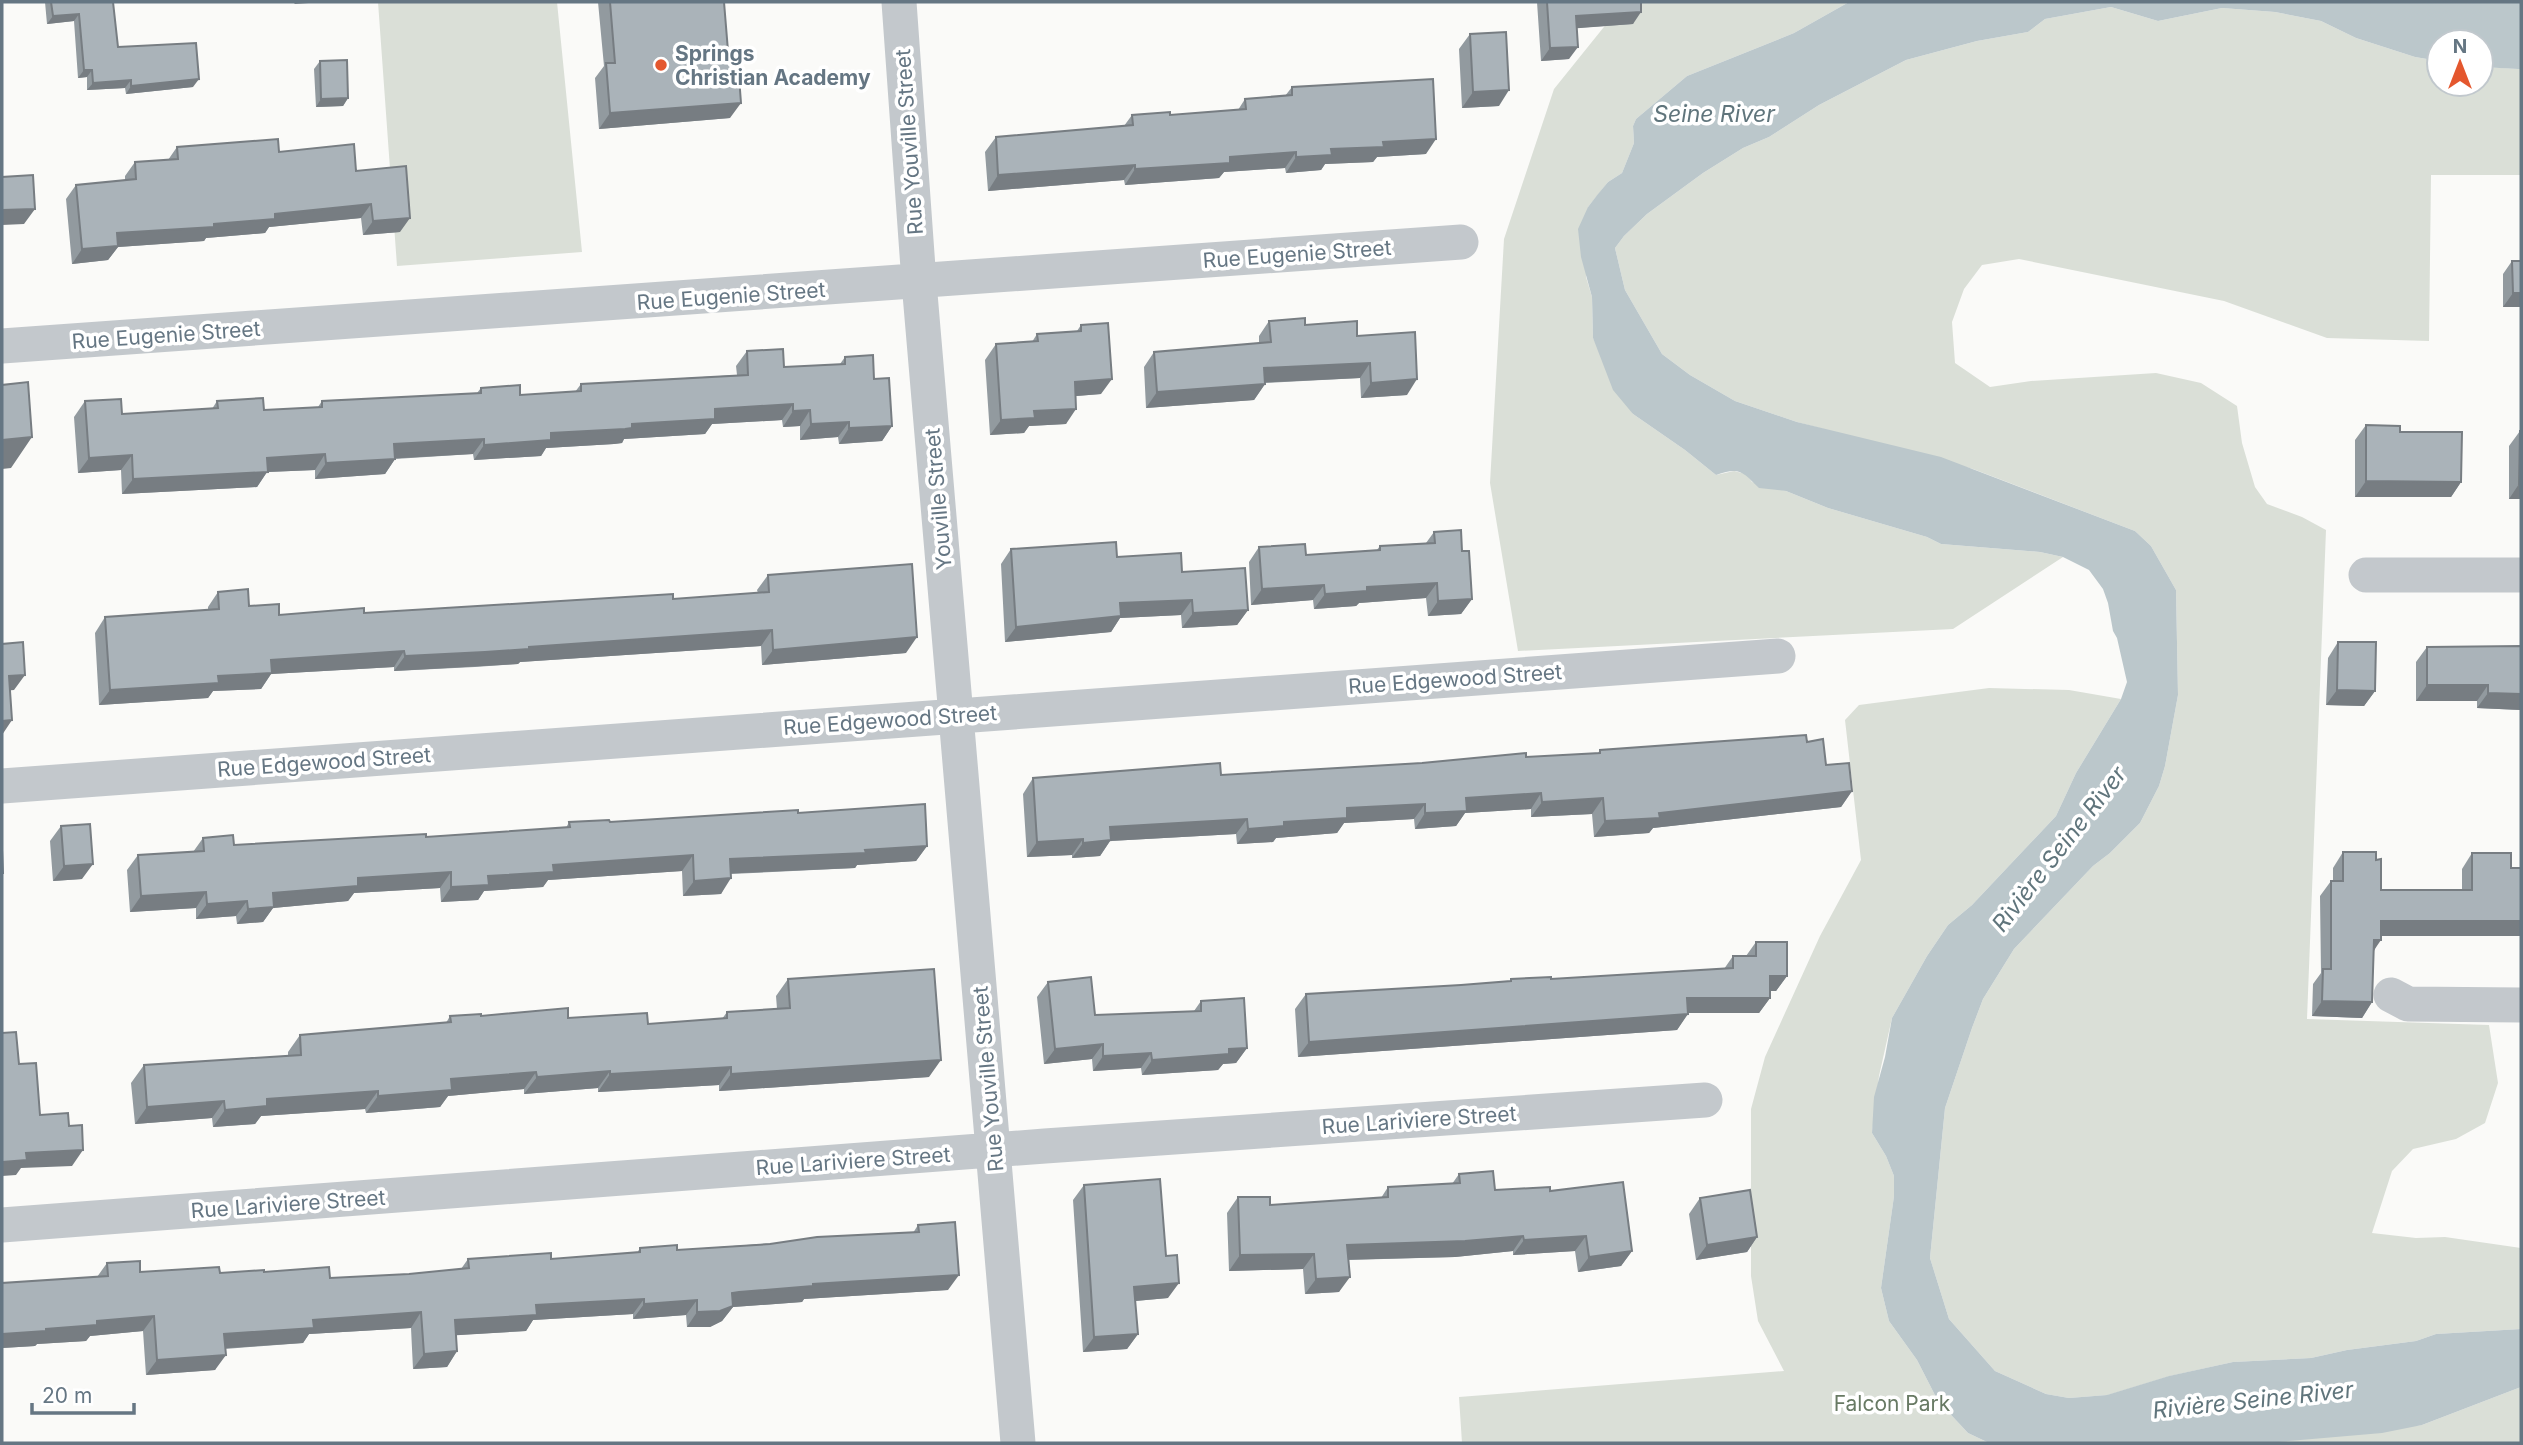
<svg xmlns="http://www.w3.org/2000/svg" width="2523" height="1445" font-family="Inter,sans-serif">
<rect width="100%" height="100%" fill="#fafaf8"/>
<!-- green -->
<path fill="#dadfd7" d="M378,2H557L582,252L397,266Z
M1624,2H1849L1794,33L1687,76L1636,119L1633,126L1634,143L1622,173L1608,182L1588,207L1586,277L1592,297L1593,338L1633,414L1685,450L1716,475L1734,471L1746,474L1752,482L1786,491L1828,508L1927,537L1941,544L2040,552L2063,557L1953,629L1518,651L1490,483L1504,239L1554,89Z
M2111,7L2158,21L2222,8L2275,12L2321,21L2356,38L2415,57L2439,61V84H2481V67L2521,69V175H2431L2429,341L2327,338L2224,301L2019,259L1982,265L1964,289L1952,322L1955,363L1990,387L2031,381L2156,373L2201,383L2237,406L2242,443L2255,487L2267,504L2302,517L2326,530L2307,1019L2489,1025L2498,1083L2485,1123L2456,1139L2413,1149L2392,1171L2372,1233L2416,1238L2445,1237L2521,1248V1329L2436,1334L2416,1341L2347,1350L2311,1358L2233,1362L2170,1376L2108,1395L2069,1398L2046,1394L1995,1371L1949,1319L1930,1258L1945,1108L1972,1028L1983,999L2014,949L2093,866L2110,853L2140,823L2159,786L2165,766L2178,695L2176,590L2151,546L2135,531L1973,469L1797,422L1735,401L1690,375L1662,354L1625,290L1615,248L1624,236L1647,214L1703,173L1743,148L1769,137L1819,105L1906,60L1977,41L2028,32L2045,19Z
M1989,688L2069,690L2121,699L2076,773L2056,816L1972,905L1948,925L1927,956L1892,1018L1879,1076L1872,1133L1886,1156L1894,1176V1196L1881,1288L1889,1321L1917,1360L1938,1401L1968,1433L1989,1443H1462L1459,1397L1784,1371L1758,1321L1751,1276V1109L1765,1057L1820,936L1861,860L1845,720L1859,705Z
M2521,1387V1443H2267L2422,1425Z"/>
<!-- water -->
<path fill="#bbc7cb" d="M1849,2H2521V69H2518L2481,67V42H2439V61L2415,57L2356,38L2321,21L2275,12L2222,8L2158,21L2111,7L2045,19L2028,32L1977,41L1906,60L1819,105L1769,137L1743,148L1703,173L1647,214L1624,236L1615,248L1625,290L1662,354L1690,375L1735,401L1797,422L1941,457L2135,531L2151,546L2176,590L2178,695L2165,766L2159,786L2140,823L2110,853L2093,866L2014,949L1983,999L1972,1028L1945,1108L1930,1258L1949,1319L1995,1371L2046,1394L2069,1398L2107,1395L2169,1376L2233,1362L2311,1358L2347,1350L2416,1341L2436,1334L2521,1329V1387L2422,1425L2382,1433L2267,1443H1989L1968,1433L1938,1401L1917,1360L1889,1321L1881,1288L1894,1196V1176L1886,1156L1872,1133L1874,1097L1885,1057L1892,1018L1927,956L1948,925L1972,905L2056,816L2076,773L2121,699L2127,682L2117,638L2113,631L2108,603L2103,589L2089,570L2063,557L2040,552L1941,544L1927,537L1828,508L1786,491L1759,488C1743,473 1741,466 1716,475L1685,450L1633,414L1613,390L1593,338L1592,297L1581,257L1578,229L1588,207L1598,194L1608,182L1622,173L1634,143L1633,126L1636,119L1687,76L1794,33Z"/>
<g fill="none" stroke-linecap="round" stroke-linejoin="round">
<!-- minor -->
<path stroke="#c3c8cc" stroke-width="35" d="M899,2L919,282L1018,1443
M2,346L1461,242
M2366,575H2521
M2,786L1778,656
M2391,995L2408,1004L2521,1005
M2,1225L1045,1146L1705,1100"/>
</g>
<!-- wall -->
<path fill="#929a9f" d="M45,2H113L118,47L193,87L126,94L125,88L87,90V77L78,78L74,21L47,24Z
M598,2H724L730,118L599,129L595,78L604,66Z
M1537,2H1641L1633,24L1576,28L1569,59L1541,61Z
M1470,34L1499,106L1462,108L1459,49Z
M320,61L348,98L343,106L316,107L314,69Z
M1292,87L1426,154L1377,157L1373,162L1325,164L1321,170L1286,173L1285,168L1224,172L1219,178L1125,185L1124,180L988,191L985,152L996,137L1124,126L1132,115H1170L1238,110L1245,99L1285,96Z
M177,147L279,152L356,171L400,232L363,235L361,218L269,227L265,233L206,238L204,241L118,247L108,260L72,264L66,199L76,185L125,180V176L135,162L168,160Z
M2512,261L2521,307H2503V274Z
M1269,321L1305,325L1357,336L1407,395L1361,398L1360,378L1265,383V384L1254,400L1146,408L1144,367L1154,352L1259,343V336Z
M1081,325L1101,394L1076,396L1066,424L1029,426L1024,433L990,435L985,360L996,344L1032,342L1037,334L1077,331Z
M747,351L784,367L840,364L845,357L874,379L892,426L882,441L839,444L838,437L800,440V426L783,427L782,420L712,424L705,434L624,439L622,443L614,444L546,448L541,456L474,460L473,454L395,459L385,474L315,479V470L267,472L257,487L122,494L121,470L78,473L74,417L85,401L122,414L212,409L217,401L264,410L318,407L322,401L477,393L481,388L520,395L575,392L581,384L737,375L736,366Z
M2366,425L2461,482L2451,497H2355V440Z
M2520,431H2521V499H2509V446Z
M1434,532L1462,551L1472,599L1461,614L1428,616L1426,598L1359,603L1356,606L1314,609L1313,600L1251,605L1249,562L1259,547L1306,555L1376,551L1380,546L1426,543Z
M1011,549L1117,557L1182,572L1248,610L1237,625L1182,628L1181,615L1120,618L1111,632L1005,642L1001,564Z
M768,575L906,653L762,665L761,646L520,662L518,664L475,667L394,671V667L271,674L261,689L213,691L208,698L99,705L95,633L105,617L208,610V607L218,592L249,606L279,615L364,613L673,599L758,593L757,590Z
M2338,642L2375,691L2364,706L2326,705L2328,658Z
M2521,646V710L2477,708V701H2416V662L2427,647Z
M1807,742L1826,765L1852,791L1841,807L1653,828L1649,833L1594,837L1592,814L1531,817V809L1465,813L1456,826L1415,829L1414,819L1344,823L1337,833L1276,838L1273,842L1237,844L1236,834L1110,841L1100,856L1072,858V855L1027,857L1023,794L1033,778L1221,775L1598,753L1600,750Z
M798,813L927,846L916,861L857,865L855,868L731,874L721,894L683,896L682,871L548,880L543,887L484,891L478,900L441,902L440,888L354,893L348,901L273,908L263,922L237,924L236,916L196,919V908L130,912L127,870L138,855L193,852L203,838L234,845L426,837L566,828L569,822H610Z
M61,826L82,879L53,881L50,841Z
M2343,852L2376,860L2381,890H2462V869L2472,853L2511,868H2521L2381,936L2374,951L2372,1002L2362,1018L2312,1016L2313,984L2321,973L2320,896L2331,881H2333V868Z
M1756,942L1787,976L1776,991H1770V998L1759,1013H1688L1677,1030L1298,1057L1295,1009L1306,994L1461,985L1509,982L1511,979H1551L1724,969L1733,956H1746Z
M788,979L929,1077L719,1091V1085L598,1092V1088L524,1094V1089L448,1096L440,1107L366,1113L365,1109L261,1116L255,1124L213,1127L212,1118L135,1124L131,1083L144,1065L288,1056V1052L300,1035L446,1023L450,1016L568,1018L648,1024L722,1019L727,1012L777,1009L776,996Z
M1048,982L1095,1015L1194,1011L1201,1001L1247,1048L1236,1063L1223,1064L1218,1070L1142,1075L1141,1068L1093,1071L1092,1059L1044,1064L1037,997Z
M1459,1174L1495,1190L1550,1191L1632,1251L1621,1266L1578,1272L1575,1251L1513,1255V1251L1455,1257L1348,1260L1339,1292L1305,1294L1303,1269L1229,1271L1227,1213L1238,1197L1270,1205L1381,1198L1388,1187L1452,1184Z
M1084,1185L1168,1298L1135,1301L1138,1334L1127,1349L1083,1352L1073,1200Z
M1700,1198L1757,1237L1747,1252L1696,1260L1689,1214Z
M918,1225L948,1290L804,1299L802,1302L733,1307L722,1321L710,1327H687L686,1315L633,1319V1314L533,1320L526,1331L456,1335L457,1351L447,1367L413,1369L411,1328L309,1334L303,1343L225,1349L215,1370L146,1375L143,1331L90,1336L86,1341L37,1344L35,1346L2,1348V1283L97,1277L107,1263L140,1272L220,1273L264,1272L330,1278L409,1274L461,1269L468,1259H551L637,1253L640,1248L677,1250L913,1233Z"/>
<!-- shaded-wall -->
<path fill="#777d82" d="M296,2H323L294,4Z
M1641,12L1633,24L1567,29L1576,16Z
M79,14L74,21L47,24L53,16Z
M1578,47L1569,59L1541,61L1550,48Z
M84,70H92L87,77L78,78Z
M199,79L193,87L126,94L131,86Z
M131,80L125,88L87,90L93,83Z
M1509,90L1499,106L1462,108L1473,92Z
M348,98L343,106L316,107L321,99Z
M741,103L730,118L599,129L610,113Z
M1436,139L1426,154L1377,157L1373,162L1325,164L1321,170L1286,173L1296,157L1331,149L1383,142Z
M1296,152L1285,168L1224,172L1219,178L1125,185L1135,169L1230,157Z
M1135,165L1124,180L988,191L998,175Z
M371,204L361,218L269,227L265,233L206,238L204,241L118,247L108,260L72,264L82,249L117,233L214,224L275,214Z
M35,209L24,224L2,225V210Z
M410,218L400,232L363,235L373,221Z
M2513,293H2521V307H2503Z
M1370,363L1360,378L1253,383L1264,368Z
M1112,379L1101,394L1064,397L1075,382Z
M1417,379L1407,395L1361,398L1371,383Z
M1265,384L1254,400L1146,408L1157,392Z
M793,404L782,420L712,424L705,434L624,439L622,443L614,444L546,448L541,456L474,460L484,445L551,433L632,424L715,409Z
M1076,409L1066,424L1029,426L1024,433L990,435L1001,420L1034,411Z
M810,410L800,426L783,427L793,411Z
M849,422L838,437L800,440L811,424Z
M892,426L882,441L839,444L849,428Z
M32,437L11,468L2,469V440Z
M484,439L473,454L384,459L394,444Z
M325,454L315,470L267,472L257,487L122,494L133,479L267,458Z
M132,455L121,470L78,473L89,458Z
M395,459L385,474L315,479L326,463Z
M2366,481L2461,482L2451,497H2355Z
M2519,484H2521V499H2509Z
M1437,583L1426,598L1359,603L1356,606L1314,609L1325,594L1367,587Z
M1324,585L1313,600L1251,605L1262,589Z
M1472,599L1461,614L1428,616L1438,601Z
M1192,600L1181,615L1120,618L1111,632L1005,642L1016,627L1120,603Z
M1248,610L1237,625L1182,628L1193,613Z
M772,630L761,646L520,662L518,664L394,671L405,656Z
M917,637L906,653L762,665L773,650Z
M404,651L394,667L271,674L261,689L213,691L208,698L99,705L110,690L218,676L271,660Z
M25,675L14,690L2,691L9,676Z
M2427,685H2488L2477,701H2416Z
M2337,690L2375,691L2364,706L2326,705Z
M2488,693L2521,694V710L2477,708Z
M12,720L2,735V721Z
M1852,791L1841,807L1653,828L1649,833L1594,837L1605,821L1659,813Z
M1541,793L1531,809L1465,813L1456,826L1415,829L1425,813L1466,798Z
M1603,798L1592,814L1531,817L1542,802Z
M1425,804L1414,819L1344,823L1337,833L1276,838L1273,842L1237,844L1248,829L1284,822L1347,808Z
M1247,819L1236,834L1110,841L1100,856L1072,858L1083,843L1110,827Z
M1083,839L1072,855L1027,857L1037,842Z
M927,846L916,861L857,865L855,868L719,874L730,859Z
M693,855L682,871L548,880L543,887L484,891L478,900L441,902L451,887L488,876L553,865Z
M93,864L82,879L53,881L64,866Z
M451,872L440,888L354,893L348,901L273,908L263,922L237,924L248,909L273,893L358,878Z
M731,878L721,894L683,896L694,881Z
M206,892L196,908L130,912L141,896Z
M247,901L236,916L196,919L207,904Z
M2381,921H2521V936H2370Z
M2374,940H2381L2370,956Z
M1770,976H1787L1776,991H1759Z
M1687,998H1770L1759,1013H1676Z
M2322,1001L2372,1002L2362,1018L2312,1016Z
M1688,1014L1677,1030L1298,1057L1309,1042Z
M1103,1044L1092,1059L1044,1064L1055,1049Z
M1247,1048L1236,1063L1223,1064L1218,1070L1142,1075L1152,1060L1229,1049Z
M1151,1053L1141,1068L1093,1071L1103,1056Z
M941,1060L929,1077L719,1091L731,1074Z
M731,1067L719,1085L598,1092L610,1074Z
M610,1071L598,1088L524,1094L537,1077Z
M536,1072L524,1089L448,1096L440,1107L366,1113L378,1096L451,1079Z
M378,1091L365,1109L261,1116L255,1124L213,1127L225,1110L267,1099Z
M224,1101L212,1118L135,1124L147,1107Z
M83,1150L72,1166L21,1168L16,1175L2,1176V1162L26,1153Z
M1523,1236L1513,1251L1455,1257L1336,1260L1347,1245Z
M1586,1236L1575,1251L1513,1255L1524,1240Z
M1757,1237L1747,1252L1696,1260L1707,1245Z
M1632,1251L1621,1266L1578,1272L1589,1257Z
M1314,1254L1303,1269L1229,1271L1240,1255Z
M959,1275L948,1290L804,1299L802,1302L733,1307L722,1321L710,1327H687L697,1312L732,1293L739,1292L813,1284Z
M1350,1277L1339,1292L1305,1294L1316,1279Z
M1179,1283L1168,1298L1124,1302L1134,1287Z
M644,1299L633,1314L533,1320L526,1331L444,1336L455,1320L536,1305Z
M697,1300L686,1315L633,1319L644,1304Z
M421,1312L411,1328L309,1334L303,1343L213,1349L224,1334L313,1320Z
M154,1316L143,1331L90,1336L86,1341L37,1344L35,1346L2,1348V1334L46,1329L97,1321Z
M1138,1334L1127,1349L1083,1352L1094,1337Z
M457,1351L447,1367L413,1369L424,1354Z
M226,1355L215,1370L146,1375L157,1360Z"/>
<!-- building -->
<path fill="#aab3b9" stroke="#777d82" stroke-width="2" d="M51,2H113L118,47L196,43L199,79L131,86V80L93,83L92,70H84L79,14L53,16Z
M610,2H724L728,51L737,50L741,103L610,113L606,63H615Z
M1547,2H1641V12L1576,16L1578,47L1550,48Z
M1506,32L1509,90L1473,92L1470,34Z
M347,60L348,98L321,99L320,61Z
M1433,79L1436,139L1383,142L1384,147L1331,149L1332,155L1296,157V152L1230,157V163L1135,169V165L998,175L996,137L1133,125L1132,115L1170,112V115L1246,109L1245,99L1292,95V87Z
M278,139L279,152L354,144L356,171L406,166L410,218L373,221L371,204L275,214V219L214,224V227L117,233L118,246L82,249L76,185L136,179L135,162L178,159L177,147Z
M33,175L35,209L2,210V177Z
M2512,261H2521V293H2513Z
M1305,318V325L1357,321V336L1415,332L1417,379L1371,383L1370,363L1264,368L1265,384L1157,392L1154,352L1271,342L1269,321Z
M1108,323L1112,379L1075,382L1076,409L1034,411L1035,418L1001,420L996,344L1038,341L1037,334L1081,331V325Z
M783,349L784,367L845,364V357L873,355L874,379L889,378L892,426L849,428V422L811,424L810,410L793,411V404L715,409V419L632,424V428L625,429L551,433V440L484,445V439L394,444L395,459L326,463L325,454L267,458L268,472L133,479L132,455L89,458L85,401L121,399L122,414L218,408L217,401L263,398L264,410L322,407V401L481,393V388L520,385V395L581,391V384L748,375L747,351Z
M28,382L32,437L2,440V385Z
M2366,425L2400,426V432H2462L2461,482L2366,481Z
M2520,431H2521V484H2519Z
M1461,530L1462,551H1469L1472,599L1438,601L1437,583L1367,587V591L1325,594L1324,585L1262,589L1259,547L1305,544L1306,555L1380,550V546L1435,543L1434,532Z
M1116,542L1117,557L1181,553L1182,572L1245,568L1248,610L1193,613L1192,600L1120,603L1121,616L1016,627L1011,549Z
M912,564L917,637L773,650L772,630L529,647V649L485,652L405,656L404,651L271,660L272,673L218,676L219,683L110,690L105,617L219,609L218,592L248,589L249,606L279,604V615L364,608V613L673,594V599L769,592L768,575Z
M23,642L25,675L9,676L12,720L2,721V644Z
M2338,642H2376L2375,691L2337,690Z
M2521,646V694L2488,693V685H2427V647Z
M1806,735L1807,742L1823,739L1826,765L1849,763L1852,791L1659,813L1660,818L1605,821L1603,798L1542,802L1541,793L1466,798L1467,811L1425,813V804L1347,808V818L1284,822V826L1248,829L1247,819L1110,827L1111,840L1083,843V839L1037,842L1033,778L1220,763L1221,775L1422,763L1526,753V757L1600,753V750Z
M925,804L927,846L865,850L866,853L730,859L731,878L694,881L693,855L553,865L554,872L488,876L489,885L451,887V872L358,878V886L273,893L274,907L248,909L247,901L207,904L206,892L141,896L138,855L204,851L203,838L233,835L234,845L426,834V837L570,827L569,822L609,820L610,822L798,810V813Z
M90,824L93,864L64,866L61,826Z
M2,850L3,873H2Z
M2343,852H2376V860L2381,859V890H2472V853H2511V868H2521V921H2381V940H2374L2372,1002L2322,1001L2323,969H2331V881H2343Z
M1756,942H1787V976H1770V998H1687L1688,1014L1309,1042L1306,994L1461,985L1511,981V979L1551,977V979L1733,968V956H1756Z
M934,969L941,1060L731,1074V1067L610,1074V1071L537,1077L536,1072L451,1079L452,1090L378,1096V1091L267,1099V1106L225,1110L224,1101L147,1107L144,1065L301,1055L300,1035L451,1022L450,1016L481,1014V1016L568,1008V1018L647,1013L648,1024L727,1018V1012L790,1008L788,979Z
M1091,977L1095,1015L1201,1011V1001L1244,998L1247,1048L1229,1049V1054L1152,1060L1151,1053L1103,1056V1044L1055,1049L1048,982Z
M2,1026V1033L16,1032L19,1064L36,1063L40,1115L68,1113L69,1126L82,1125L83,1150L26,1153L27,1160L2,1162Z
M1493,1171L1495,1190L1550,1187V1191L1623,1182L1632,1251L1589,1257L1586,1236L1524,1240L1523,1236L1465,1241L1347,1245L1350,1277L1316,1279L1314,1254L1240,1255L1238,1197H1270V1205L1388,1197V1187L1460,1183L1459,1174Z
M1160,1179L1166,1256L1177,1255L1179,1283L1134,1287L1138,1334L1094,1337L1084,1185Z
M1750,1190L1757,1237L1707,1245L1700,1198Z
M955,1222L959,1275L813,1284V1286L739,1292L732,1293L733,1306L720,1311L697,1312V1300L644,1304V1299L536,1305L537,1315L455,1320L457,1351L424,1354L421,1312L313,1320L314,1328L224,1334L226,1355L157,1360L154,1316L97,1321V1325L46,1329V1331L2,1334V1283L108,1276L107,1263L140,1261V1272L219,1267L220,1273L264,1270V1272L329,1267L330,1278L409,1274L469,1268L468,1259L551,1253V1259L640,1252V1248L677,1245V1250L770,1244L817,1237L919,1232L918,1225Z"/>
<!-- markers -->
<circle fill="#e4572e" stroke="#fff" stroke-width="2.5" cx="661" cy="65" r="7"/>
<g text-anchor="middle" dominant-baseline="central" stroke-width="7" stroke-linejoin="round" paint-order="stroke">
<!-- poi labels -->
<g font-size="21" font-weight="bold" fill="#657683" stroke="#fff" text-anchor="start">
<text x="675" y="53">Springs<tspan x="675" dy="24">Christian Academy</tspan></text>
</g>
<!-- street labels -->
<g font-size="21" fill="#657683" stroke="#fff">
<text transform="translate(909 142) rotate(-94)">Rue Youville Street</text>
<text transform="translate(1297 254) rotate(-4)">Rue Eugenie Street</text>
<text transform="translate(731 296) rotate(-4)">Rue Eugenie Street</text>
<text transform="translate(166 335) rotate(-4)">Rue Eugenie Street</text>
<text transform="translate(938 499) rotate(-95)">Youville Street</text>
<text transform="translate(1455 679) rotate(-4)">Rue Edgewood Street</text>
<text transform="translate(890 720) rotate(-4)">Rue Edgewood Street</text>
<text transform="translate(324 762) rotate(-4)">Rue Edgewood Street</text>
<text transform="translate(988 1079) rotate(-95)">Rue Youville Street</text>
<text transform="translate(1419 1120) rotate(-4)">Rue Lariviere Street</text>
<text transform="translate(853 1161) rotate(-4)">Rue Lariviere Street</text>
<text transform="translate(288 1204) rotate(-4)">Rue Lariviere Street</text>
</g>
<!-- park labels -->
<g font-size="21" fill="#687a64" stroke="#fff">
<text x="1892" y="1403">Falcon Park</text>
</g>
<!-- water labels -->
<g font-size="23" font-style="italic" fill="#60757c" stroke="#fff">
<text x="1714" y="114">Seine River</text>
<text transform="translate(2059 849) rotate(-52)">Rivière Seine River</text>
<text transform="translate(2253 1400) rotate(-6)">Rivière Seine River</text>
</g>
</g>
<!-- border -->
<rect width="2523" height="1445" fill="none" stroke="#657683" stroke-width="7"/>
<!-- north arrow -->
<g transform="translate(2460 63)"><circle r="33" fill="#ffffff" stroke="#c1c8cd" stroke-width="2"/>
<path d="M0-5L12 26L0 18L-12 26Z" fill="#e4572e"/>
<text y="-10" font-size="19" font-weight="bold" text-anchor="middle" fill="#657683">N</text>
</g>
<!-- scale -->
<path d="M32 1403v10h102v-10" fill="none" stroke="#657683" stroke-width="3.5"/>
<text x="42" y="1403" font-size="21" fill="#657683" stroke="#ffffff" stroke-width="5" paint-order="stroke">20 m</text>
</svg>
